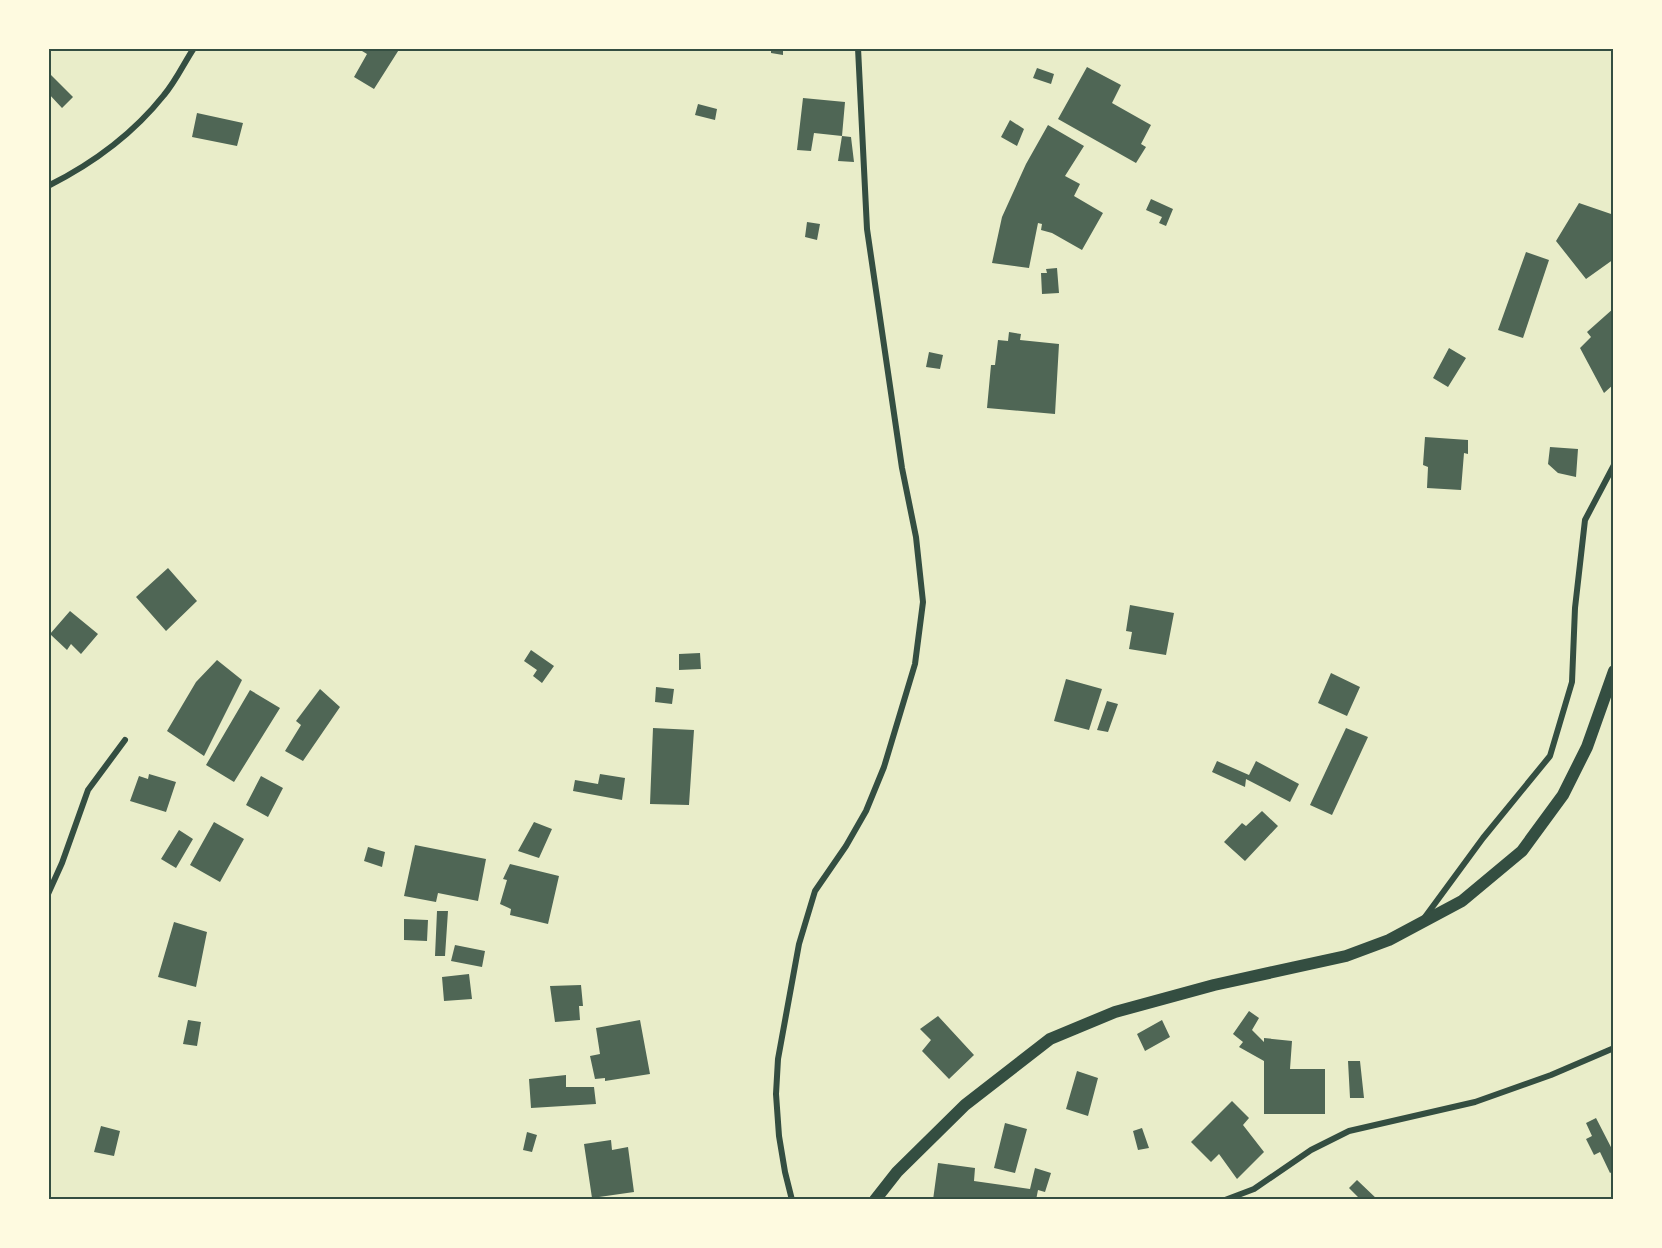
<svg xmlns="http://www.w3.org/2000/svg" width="1662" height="1248" font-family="'Titillium Web',sans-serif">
<rect width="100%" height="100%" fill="#e9edc9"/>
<!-- building -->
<path fill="#4f6655" d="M357,48H400L374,89L354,77L367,54Z
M771,48H783V55L771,53Z
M1087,67L1121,85L1112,103L1151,125L1141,144L1146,147L1136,163L1058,119Z
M1037,68L1054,74L1051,84L1033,78Z
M48,72L73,97L62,108L48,93Z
M803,98L845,102L842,136L814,133L811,151L797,150Z
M698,104L717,109L715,120L695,115Z
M197,113L243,123L237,146L192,137Z
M1010,120L1024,129L1017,146L1001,137Z
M1048,125L1084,146L1065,176L1080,184L1074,196L1103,213L1082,250L1052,233L1041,230L1042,224L1038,223L1029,268L992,263L1002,217L1026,164Z
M842,136L851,137L854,162L838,161Z
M1151,199L1173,209L1166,226L1159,223L1162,217L1146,210Z
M1579,203L1614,215V259L1586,279L1556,241Z
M807,222L820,224L817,240L805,237Z
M1526,252L1549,260L1523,338L1498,330Z
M1057,268L1059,293L1042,294L1041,273H1047L1046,269Z
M1614,308V384L1604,393L1580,348L1591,337L1587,332Z
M1009,332L1021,334L1020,340L1059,344L1055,414L987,408L991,365H995L998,340L1008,341Z
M1449,348L1466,358L1448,387L1433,378Z
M929,352L943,355L940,369L926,367Z
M1425,437L1468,440V454L1464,453L1461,490L1427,488L1428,467L1423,465Z
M1550,447L1578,449L1576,477L1558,473L1548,464Z
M168,568L197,601L166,631L136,597Z
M1130,605L1174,613L1166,655L1129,649L1132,632L1126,631Z
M70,611L98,634L81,654L71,644L67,650L50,634Z
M531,650L554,666L542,683L533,676L537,670L524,661Z
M700,653L701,669L679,670V654Z
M217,660L242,680L204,756L167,731L196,682Z
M1331,673L1360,687L1347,716L1318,703Z
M1066,679L1102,689L1089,730L1054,721Z
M656,687L674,689L672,704L655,702Z
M320,689L340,707L303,761L285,751L301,725L296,721Z
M250,690L280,708L234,782L206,765Z
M1107,701L1118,704L1108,732L1097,730Z
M653,728L694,730L689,805L650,804Z
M1346,728L1368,737L1332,815L1310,805Z
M1217,761L1249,775L1256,761L1299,784L1290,802L1246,779L1245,787L1212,772Z
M149,774L176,782L166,812L130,801L139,776L148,779Z
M600,774L625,778L622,800L573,791L575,780L598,784Z
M261,776L283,788L268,817L246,805Z
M1262,811L1278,826L1245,861L1224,842L1242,823L1246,826Z
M214,822L244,839L220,882L190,865Z
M534,822L552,829L539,858L518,851Z
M179,830L193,839L176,868L161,859Z
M415,845L486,859L478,901L438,893L436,902L404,896Z
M368,847L385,852L382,867L364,861Z
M510,864L559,876L548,924L510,915L511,909L500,904L507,880L503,879Z
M437,911H448L445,956H435Z
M404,919L428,920L427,941L404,940Z
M174,922L207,932L196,987L158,977Z
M455,945L485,951L482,967L451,961Z
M469,974L472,999L444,1001L442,977Z
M581,985L583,1006H579L580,1020L555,1022L550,986Z
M1249,1011L1259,1018L1252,1030L1264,1042V1038L1292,1041L1290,1069H1325V1114H1264V1061L1239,1047L1243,1042L1233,1034Z
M938,1016L974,1055L949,1079L922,1051L931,1040L920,1029Z
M188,1020L201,1022L197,1046L183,1044Z
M640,1020L650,1074L605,1081V1078L595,1079L590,1056L600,1054L596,1028Z
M1162,1020L1170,1037L1145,1051L1137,1034Z
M1348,1061H1360L1364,1098H1350Z
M1077,1071L1098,1078L1088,1116L1066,1109Z
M566,1075V1087H594L596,1104L531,1108L529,1079Z
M1232,1101L1249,1118L1243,1125L1264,1152L1237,1179L1219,1154L1211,1162L1191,1142Z
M1596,1118L1614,1153V1171L1610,1173L1600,1152L1594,1155L1586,1139L1592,1136L1586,1123Z
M1005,1123L1027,1129L1015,1173L994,1168Z
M101,1126L120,1131L114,1156L94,1152Z
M1142,1128L1149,1148L1138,1150L1133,1131Z
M527,1132L537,1135L532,1152L523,1150Z
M611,1140L612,1150L628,1147L634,1192L592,1198L584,1144Z
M938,1163L975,1168L974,1181L1030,1189L1035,1168L1051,1173L1045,1192L1038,1190L1036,1200H933Z
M1357,1180L1378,1200H1361L1349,1188Z"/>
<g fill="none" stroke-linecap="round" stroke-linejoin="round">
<!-- minor -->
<path stroke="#344e41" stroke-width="6" d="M48,186C92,164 133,134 164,95C176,81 184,63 194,48
M48,894L62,863L88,790L125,740
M1425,917L1483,838L1550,756L1572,682L1575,608L1585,520L1614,465
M792,1200L785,1172L779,1136L776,1094L778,1059L799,944L815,891L846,846L866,811L884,767L915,664L923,602L916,537L902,468L867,229L858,48
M1225,1200L1254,1189L1311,1150L1349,1131L1475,1102L1551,1075L1614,1048"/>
<!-- secondary -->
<path stroke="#344e41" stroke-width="12" d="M875,1200L897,1172L965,1105L1050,1039L1115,1012L1214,985L1346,956L1389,940L1462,901L1522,851L1563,795L1587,747L1614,671"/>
</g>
<!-- border -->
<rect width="1662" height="1248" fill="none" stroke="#fefae0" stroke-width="99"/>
<rect x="50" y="50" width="1562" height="1148" fill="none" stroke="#344e41" stroke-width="2"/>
</svg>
